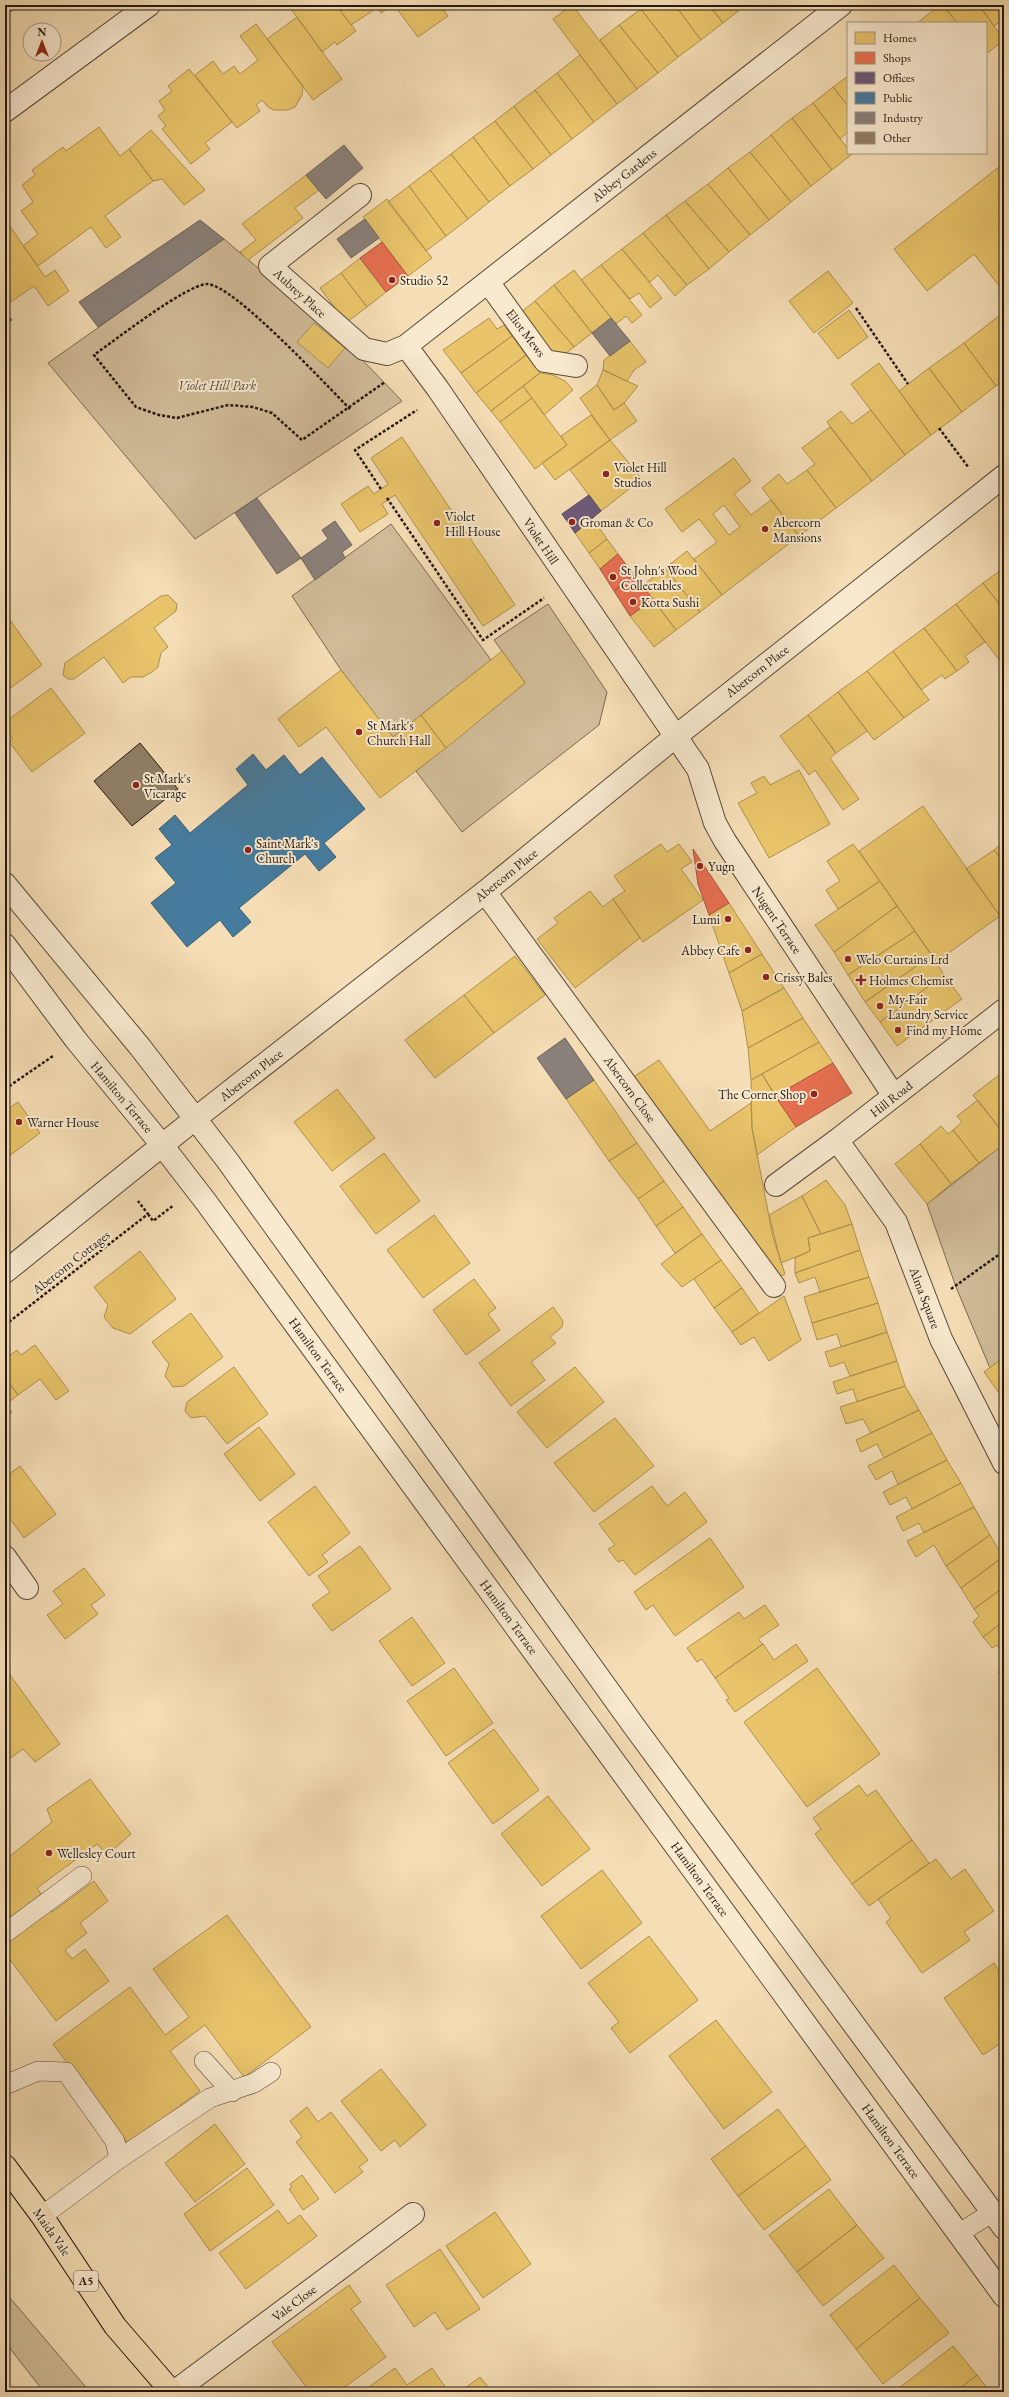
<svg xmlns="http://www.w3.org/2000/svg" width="1009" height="2397" font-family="'EB Garamond',serif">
<rect width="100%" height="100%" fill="#f5ddb5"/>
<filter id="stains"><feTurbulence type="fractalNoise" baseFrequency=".005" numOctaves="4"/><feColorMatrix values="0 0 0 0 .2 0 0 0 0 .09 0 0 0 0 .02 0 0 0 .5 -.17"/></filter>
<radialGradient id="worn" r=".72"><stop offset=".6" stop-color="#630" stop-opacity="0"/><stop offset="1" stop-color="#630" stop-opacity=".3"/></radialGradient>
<!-- green -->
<path fill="#d1bc99" stroke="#7a6a54" d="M224,239L350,347L402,401L195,539L48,363Z
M391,524L491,660L393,737L341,670L292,596Z
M548,604L607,692L599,725L462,832L416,771L525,683L494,640Z
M1004,1144V1357L990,1368L956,1287L927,1204Z
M5,2292L90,2392H44L5,2342Z"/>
<!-- homes -->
<path fill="#e9c46a" stroke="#ae904f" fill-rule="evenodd" d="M6,5H20L11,12Z
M288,5H336L356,31L337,45L335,42L322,52Z
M336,5H393L381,13L377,8L351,25Z
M394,5H440L448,16L418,37Z
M572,5L637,89L617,104L553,19Z
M646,5H675L701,40L678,57L641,9Z
M675,5H709L723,23L701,40Z
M709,5H740L742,8L723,23Z
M940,5H943L957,23H917Z
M943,5H979L1004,40L986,54V23H957Z
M979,5H1004V19L994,26Z
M641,9L678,57L658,73L619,25Z
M297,17L342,79L313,100L267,39Z
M256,24L303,86L302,95L295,107L288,110H274L268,107L262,100L256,105L260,111L237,128L195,75L213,61L223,74L234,66L240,74L258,60L240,36Z
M619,25L658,73L637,89L600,40Z
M580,55L617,104L594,122L557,73Z
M189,69L232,122L205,143L210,149L191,164L162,129L166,126L158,116L165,110L159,101L172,91L168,86Z
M557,73L594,122L572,139L535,90Z
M848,76V106L833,87Z
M833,87L848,106V132L840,139L813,103Z
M535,90L572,139L551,155L514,106Z
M813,103L848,149V153L852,154L832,170L792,118Z
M514,106L551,155L533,169L495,121Z
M792,118L832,170L811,186L771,135Z
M495,121L533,169L510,186L473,137Z
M99,127L120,156L129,149L153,181L105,216L121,237L106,248L91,227L38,266L23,246L38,234L21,211L33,202L22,185L35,175L32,170L63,147L66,151Z
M151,130L205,190L184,205L162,179L153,181L129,149Z
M771,135L811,186L791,202L750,152Z
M473,137L510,186L489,202L451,154Z
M750,152L791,202L769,220L728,168Z
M451,154L489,202L468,219L430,170Z
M1004,163V292L974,254L927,291L894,249Z
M728,168L769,220L750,235L708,184Z
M430,170L468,219L446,236L409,186Z
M306,175L319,190L295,208L303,218L248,260L240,252L256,240L242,224Z
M708,184L750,235L729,252L685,201Z
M409,186L446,236L426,251L388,202Z
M387,199L432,258L408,276L363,217Z
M685,201L729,252L709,269L666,215Z
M666,215L709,269L687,285L643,233Z
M5,219L45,277L55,270L69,291L48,306L34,286L5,306Z
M643,233L687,285L675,296L658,275L650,282L622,249Z
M622,249L662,298L650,308L639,293L630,299L601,265Z
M360,258L386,292L367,307L341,273Z
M601,265L642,315L632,323L626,316L616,324L581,280Z
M574,270L611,318L592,333L554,285Z
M828,271L853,303L814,333L789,301Z
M341,273L367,307L346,323L320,288Z
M554,285L592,333L574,347L535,301Z
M535,301L574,347L564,355L553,354L520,313Z
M849,310L868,337L838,359L818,333Z
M1004,312V380L996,386L964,343Z
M489,318L497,329L504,325L512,336L461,373L443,350Z
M314,323L345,348L328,368L297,342Z
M512,336L526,355L476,393L461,373Z
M630,341L646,362L634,370L627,381L603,370L604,360Z
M964,343L996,386L962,412L929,368Z
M526,355L540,373L491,411L476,393Z
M879,363L931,435L905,455L851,384Z
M929,368L962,412L931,435L899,391Z
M603,370L638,386L624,403L614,410L597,385Z
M540,373L553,375L565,381L573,390L544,415L523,386Z
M597,385L614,410L624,403L637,421L610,440L580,398Z
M523,386L532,398L500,422L491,411Z
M532,398L567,445L535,469L500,422Z
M871,410L905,455L872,481L827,422L841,411L852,424Z
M591,415L610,440L555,480L542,463L567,445L561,436Z
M830,427L872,481L836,508L807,470L815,464L802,448Z
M402,437L515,605L483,626L395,495L382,504L388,514L360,532L341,504L368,486L374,494L388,484L371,458Z
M610,440L642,479L601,511L570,470Z
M734,458L751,481L734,494L751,515L771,500L799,536L722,595L694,559L717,542L699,519L682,532L665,509ZM724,505L740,527L729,535L713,514Z
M807,470L836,508L799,536L762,488L779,474L787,484Z
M592,518L607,539L589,553L575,533Z
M607,539L618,554L600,569L589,553Z
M687,551L722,595L700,612L665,568Z
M665,568L700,612L676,630L642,586Z
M1004,568V610L983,583Z
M983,583L1004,610V666L956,604Z
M168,595L177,604L176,611L154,628L168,647L161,653L158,667L152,672L143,677H131L123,683L104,657L74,679H68L63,675L65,663L161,596Z
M653,599L676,630L654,647L630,616Z
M956,604L985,642L965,656L969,662L957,671L924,628Z
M5,613L42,665L5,692Z
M924,628L957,671L945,679L942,675L921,690L893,651Z
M502,651L525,683L446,748L421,715Z
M893,651L929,700L904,718L867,671Z
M341,670L393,737L421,715L446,748L380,798L326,727L299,747L278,719Z
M867,671L904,718L874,740L838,692Z
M51,688L85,733L32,772L9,742L13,739L5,729V722Z
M838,692L867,731L836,753L808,715Z
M808,715L836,753L830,758L859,799L843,810L815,770L809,775L780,736Z
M799,770L830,824L769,858L738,803L757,793L751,783L764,776L770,785Z
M923,806L1000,916L936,962L859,851Z
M1004,842V863L994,850Z
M661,844L667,852L679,844L692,862L681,869L703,900L643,942L613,899L625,891L614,876Z
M853,844L880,881L838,909L826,890L840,881L827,861Z
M994,850L1004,863V913L1000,916L966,869Z
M880,881L897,906L834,952L815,925Z
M590,891L603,907L613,899L640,938L575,988L537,939L558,923L554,918Z
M729,903L762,954L729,973L709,915Z
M897,906L915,931L848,975L834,952Z
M915,931L932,955L865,1002L848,975Z
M762,954L784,988L742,1011L729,973Z
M932,955L944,975L880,1022L865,1002Z
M515,956L545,995L494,1033L464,995Z
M944,975L962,999L897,1046L880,1022Z
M784,988L803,1018L748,1048L742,1011Z
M464,995L494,1033L435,1078L405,1040Z
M803,1018L819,1042L751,1080L748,1048Z
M819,1042L833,1063L775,1096L762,1074Z
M659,1060L710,1131L751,1103L752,1128L773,1237L785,1274L780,1277L632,1078Z
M1003,1072L1004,1073V1134L973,1095Z
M762,1074L796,1127L757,1155L752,1128L751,1080Z
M594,1080L637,1143L609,1161L566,1099Z
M337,1089L375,1138L332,1171L294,1122Z
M978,1100L1004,1134V1144L979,1163L953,1130L962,1122L957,1116Z
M18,1102L40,1133L5,1159V1111Z
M941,1126L948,1134L953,1130L979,1163L951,1184L920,1144Z
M637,1143L664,1181L638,1199L609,1161Z
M920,1144L951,1184L927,1204L895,1164Z
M384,1153L420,1201L376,1234L340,1186Z
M826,1180L845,1205L852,1224L821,1234L802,1196Z
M664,1181L683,1207L656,1226L638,1199Z
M802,1196L821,1234L808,1238L810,1251L781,1263L769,1215Z
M683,1207L702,1234L675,1253L656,1226Z
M434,1215L470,1263L423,1298L387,1250Z
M852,1224L860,1250L795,1273V1258L810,1251L808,1238Z
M702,1234L721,1260L682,1287L661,1264Z
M860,1250L869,1277L820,1292L815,1277L799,1283L795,1273Z
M140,1251L176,1299L130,1334L113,1328L104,1317L108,1305L94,1287Z
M721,1260L742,1288L714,1308L694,1279Z
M869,1277L878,1303L812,1323L804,1297Z
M474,1279L496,1308L488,1314L500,1330L466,1355L433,1310Z
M742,1288L759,1313L732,1332L714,1308Z
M784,1296L801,1340L769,1361L754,1337L741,1345L732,1332Z
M878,1303L887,1332L841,1347L837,1334L817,1340L812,1323Z
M553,1307L563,1321L562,1327L550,1337L556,1343L531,1362L545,1380L511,1406L479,1363Z
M191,1313L223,1357L184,1386L173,1387L165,1376L169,1364L152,1342Z
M887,1332L897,1361L850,1376L844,1362L830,1367L825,1352Z
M35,1345L69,1391L56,1400L40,1379L18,1395L5,1377V1359L17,1350L21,1355Z
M1004,1357V1400L984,1372Z
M897,1361L905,1386L857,1402L853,1389L837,1394L833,1382Z
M234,1367L268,1414L227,1444L205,1416L191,1418L185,1411L187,1402Z
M575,1367L604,1402L547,1448L517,1412Z
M5,1377L18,1395L6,1404L12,1412L5,1417Z
M905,1386L919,1410L871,1433L863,1419L846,1424L840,1407Z
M919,1410L932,1433L884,1458L877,1444L861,1452L856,1440Z
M615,1418L654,1466L594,1512L554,1463Z
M259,1427L295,1474L260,1501L224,1454Z
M932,1433L947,1460L898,1484L892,1471L876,1480L868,1466Z
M947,1460L961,1483L912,1509L906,1497L890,1505L883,1492Z
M20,1466L56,1514L24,1538L5,1512V1477Z
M961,1483L974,1507L924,1533L919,1523L903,1531L896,1517Z
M315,1486L350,1533L322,1555L328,1562L309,1576L268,1522Z
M652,1486L667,1506L685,1492L707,1522L635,1575L623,1560L618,1562L608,1549L615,1545L599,1524Z
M974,1507L990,1535L946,1566L934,1545L916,1557L907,1541Z
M990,1535L1003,1557L961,1588L946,1566Z
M710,1538L744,1587L675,1636L653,1605L646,1610L634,1592Z
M360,1546L391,1589L332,1631L312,1605L330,1592L318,1576Z
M1003,1557L1004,1587L974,1609L961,1588Z
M84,1568L105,1595L91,1605L98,1614L65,1639L47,1615L63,1604L53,1591Z
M1004,1587V1621L983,1637L973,1622L979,1616L974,1609Z
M765,1605L779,1625L758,1639L763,1644L715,1678L702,1659L697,1662L687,1648L739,1612L744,1619Z
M412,1617L445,1663L412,1686L379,1641Z
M1004,1621V1656L997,1645L992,1648L983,1637Z
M763,1644L774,1660L796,1644L808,1661L735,1712L726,1700L729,1698L715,1678Z
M5,1668L60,1744L35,1762L23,1749L5,1762Z
M454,1668L493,1723L446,1756L407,1701Z
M817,1668L880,1754L807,1807L744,1722Z
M1004,1668V1681L998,1672Z
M494,1729L539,1790L493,1824L448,1763Z
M90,1779L131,1834L107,1855L97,1844L37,1888L43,1897L5,1926V1852L9,1857L52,1822L47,1809Z
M859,1785L867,1796L876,1790L912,1840L852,1884L815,1834L821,1829L813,1818Z
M548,1796L590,1849L542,1886L501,1834Z
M912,1840L929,1863L869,1906L852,1884Z
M936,1859L951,1879L965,1869L994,1911L964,1932L970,1940L922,1973L886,1922L891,1918L878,1899Z
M602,1870L642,1923L581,1969L541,1916Z
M94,1881L108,1901L80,1923L87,1933L65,1950L72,1959L85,1949L109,1981L56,2021L5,1953V1940L48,1907L52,1912Z
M227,1915L311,2027L244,2077L205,2025L170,2051L200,2091L128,2144L53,2044L130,1987L165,2035L189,2017L153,1969Z
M649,1936L698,2000L630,2053L611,2028L619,2022L588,1983Z
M994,1963L1004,1978V2041L983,2055L944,1998Z
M716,2020L772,2092L724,2129L669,2056Z
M381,2069L426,2125L400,2147L395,2140L381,2151L341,2101Z
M307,2107L318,2122L331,2112L368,2160L359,2167L363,2172L335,2193L296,2142L302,2137L290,2121Z
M778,2109L806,2146L738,2196L711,2159Z
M215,2124L245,2164L195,2202L165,2163Z
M806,2146L831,2180L764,2230L738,2196Z
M247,2168L274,2205L210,2251L184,2214Z
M302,2175L319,2199L303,2210L289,2189L292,2187L290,2184Z
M829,2189L857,2225L797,2272L769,2235Z
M278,2210L288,2224L300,2215L317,2236L246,2289L219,2253Z
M495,2212L531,2264L483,2298L446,2246Z
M857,2225L884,2258L823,2306L797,2272Z
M440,2249L480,2309L447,2330L435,2312L414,2327L386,2285Z
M894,2265L920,2298L856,2349L830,2315Z
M349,2285L361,2302L351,2309L386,2357L338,2392H310L272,2342Z
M920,2298L949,2333L883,2384L856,2349Z
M953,2346L977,2375L955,2392H894Z
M395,2368L407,2385L432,2368L448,2391L362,2392Z
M977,2375L990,2392H955Z
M480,2377L492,2392H460Z"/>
<!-- shops -->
<path fill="#e76f51" stroke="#ac553e" d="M382,242L408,276L386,292L360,258Z
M618,554L634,575L614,591L600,569Z
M634,575L653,599L630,616L614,591Z
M693,849L729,903L709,915L698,884Z
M833,1063L852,1093L796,1127L775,1096Z"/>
<!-- offices -->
<path fill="#6d597a" stroke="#57465a" d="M589,495L601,511L575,533L562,514Z"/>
<!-- public -->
<path fill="#457b9d" stroke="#3b5d73" d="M253,754L266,770L284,755L300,775L322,757L365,809L324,843L336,857L319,871L305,854L239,908L251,922L233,937L220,920L187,947L151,903L176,883L155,858L172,845L159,829L175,815L190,833L248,785L236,769Z"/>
<!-- industry -->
<path fill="#8a817c" stroke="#6b625c" d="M344,145L363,168L326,199L306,175Z
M365,219L379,238L351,258L337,239Z
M200,220L224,239L98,327L79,302Z
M5,311L12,320L5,325Z
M611,318L630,341L610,356L592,333Z
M257,498L301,558L277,574L235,513Z
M335,521L352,545L342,552L345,558L315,580L301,558L328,539L322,530Z
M565,1038L594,1080L566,1099L537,1058Z"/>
<!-- building -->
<path fill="#907e66" stroke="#231810" d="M140,743L178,789L132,826L94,781Z"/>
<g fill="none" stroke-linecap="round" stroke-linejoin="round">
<defs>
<path id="service" d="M5,1933L82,1876
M204,2061L232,2092
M5,2085L38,2071L66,2072L115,2141L119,2159L42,2216
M119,2159L210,2098L254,2083L271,2072
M958,2234L993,2212"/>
<path id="minor" d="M5,111L149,5
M360,195L270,266L364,349L387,354L406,346L841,5
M488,282L545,361L576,366
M406,346L438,389L698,769L715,823L725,841L894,1096
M5,884L140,1047L227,1160L636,1729L1004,2228
M485,892L774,1286
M5,945L76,1040L162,1145L206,1202L1004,2296
M840,1138L842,1147L896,1222L941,1339L1004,1463
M776,1185L840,1138L1004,1010
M5,1557L27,1588
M174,2392L413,2214"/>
<path id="tertiary" d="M5,1272L196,1118L485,892L675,737L1004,476"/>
<path id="primary" d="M5,2166L42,2216L115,2326L172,2392"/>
</defs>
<!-- service casing -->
<use href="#service" stroke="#584939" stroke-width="20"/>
<!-- minor casing -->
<use href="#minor" stroke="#584939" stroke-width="24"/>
<!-- tertiary casing -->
<use href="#tertiary" stroke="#584939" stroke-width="24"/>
<!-- primary casing -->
<use href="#primary" stroke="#231810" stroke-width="24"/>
<!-- path -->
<path stroke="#231810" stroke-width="2.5" stroke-dasharray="3 2" stroke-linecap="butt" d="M856,308L908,384
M350,409C327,386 233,284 207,284C186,285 115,340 94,355L136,407L159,415L177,418L228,405L253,407L272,413L302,440L385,382
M939,428L969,468
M381,489L355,450L417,410
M387,498L483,640L544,598
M5,1089L53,1056
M148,1214L153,1221L174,1205
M951,1289L1004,1251
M5,1325L148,1214L138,1201"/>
<!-- service -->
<use href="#service" stroke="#f8e9cf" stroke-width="19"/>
<!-- minor -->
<use href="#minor" stroke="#f8e9cf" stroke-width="22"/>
<!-- tertiary -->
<use href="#tertiary" stroke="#f8e9cf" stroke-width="22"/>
<!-- primary -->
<use href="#primary" stroke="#f5ddb5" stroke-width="22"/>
</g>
<!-- markers -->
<g fill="#8f2418" stroke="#f8e9cf" stroke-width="1.5">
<circle cx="392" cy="280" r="4"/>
<circle cx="606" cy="474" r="4"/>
<circle cx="572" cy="522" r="4"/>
<circle cx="437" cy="523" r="4"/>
<circle cx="765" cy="529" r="4"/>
<circle cx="613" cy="577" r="4"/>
<circle cx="633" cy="602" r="4"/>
<circle cx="359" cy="732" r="4"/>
<circle cx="136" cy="785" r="4"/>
<circle cx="248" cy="850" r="4"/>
<circle cx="700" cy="866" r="4"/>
<circle cx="728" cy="919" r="4"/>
<circle cx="748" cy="950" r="4"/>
<circle cx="848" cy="959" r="4"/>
<circle cx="766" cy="977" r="4"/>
<path d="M859 974h4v4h4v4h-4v4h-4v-4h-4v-4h4z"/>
<circle cx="880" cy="1006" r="4"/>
<circle cx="898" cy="1030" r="4"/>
<circle cx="814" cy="1094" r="4"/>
<circle cx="19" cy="1122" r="4"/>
<circle cx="49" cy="1853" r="4"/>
</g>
<g text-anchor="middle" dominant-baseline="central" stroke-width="4" stroke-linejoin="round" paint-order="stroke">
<!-- shield labels -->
<rect fill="#f8e9cf" stroke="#635749" stroke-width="1" x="74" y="2271" width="24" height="20" rx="3"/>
<g font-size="12" font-weight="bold" fill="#231810">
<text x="86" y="2281">A5</text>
</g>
<!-- street labels -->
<g font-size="13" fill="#231810" stroke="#f8e9cf">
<text transform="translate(624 175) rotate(-38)">Abbey Gardens</text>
<text transform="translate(300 293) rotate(42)">Aubrey Place</text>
<text transform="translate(526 333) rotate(53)">Eliot Mews</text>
<text transform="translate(541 541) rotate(56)">Violet Hill</text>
<text transform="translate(757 671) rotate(-38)">Abercorn Place</text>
<text transform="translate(506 875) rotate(-39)">Abercorn Place</text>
<text transform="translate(777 920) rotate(56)">Nugent Terrace</text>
<text transform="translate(251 1075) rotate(-38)">Abercorn Place</text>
<text transform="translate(630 1089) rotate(54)">Abercorn Close</text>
<text transform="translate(122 1097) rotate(50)">Hamilton Terrace</text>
<text transform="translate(891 1099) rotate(-38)">Hill Road</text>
<text transform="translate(71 1262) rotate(-38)">Abercorn Cottages</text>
<text transform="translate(925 1298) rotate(69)">Alma Square</text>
<text transform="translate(318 1355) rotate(54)">Hamilton Terrace</text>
<text transform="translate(509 1617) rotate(54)">Hamilton Terrace</text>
<text transform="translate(700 1879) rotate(54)">Hamilton Terrace</text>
<text transform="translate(891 2141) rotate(54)">Hamilton Terrace</text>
<text transform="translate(52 2232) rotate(55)">Maida Vale</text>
<text transform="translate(294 2303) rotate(-37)">Vale Close</text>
</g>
<!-- poi labels -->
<g font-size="13" fill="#231810" stroke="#f8e9cf" text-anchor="start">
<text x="400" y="280">Studio 52</text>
<text x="614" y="467">Violet Hill<tspan x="614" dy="15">Studios</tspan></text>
<text x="445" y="516">Violet<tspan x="445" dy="15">Hill House</tspan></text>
<text x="580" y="522">Groman &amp; Co</text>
<text x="773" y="522">Abercorn<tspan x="773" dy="15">Mansions</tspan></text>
<text x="621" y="570">St John's Wood<tspan x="621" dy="15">Collectables</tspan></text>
<text x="641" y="602">Kotta Sushi</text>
<text x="367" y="725">St Mark's<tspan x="367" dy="15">Church Hall</tspan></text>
<text x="144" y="778">St Mark's<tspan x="144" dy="15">Vicarage</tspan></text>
<text x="256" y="843">Saint Mark's<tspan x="256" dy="15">Church</tspan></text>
<text x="708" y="866">Yugn</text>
<text x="720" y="919" text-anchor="end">Lumi</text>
<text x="740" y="950" text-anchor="end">Abbey Cafe</text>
<text x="856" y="959">Welo Curtains Lrd</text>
<text x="774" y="977">Crissy Bales</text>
<text x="869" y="980">Holmes Chemist</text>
<text x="888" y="999">My-Fair<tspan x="888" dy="15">Laundry Service</tspan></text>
<text x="906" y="1030">Find my Home</text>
<text x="806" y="1094" text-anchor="end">The Corner Shop</text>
<text x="27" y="1122">Warner House</text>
<text x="57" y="1853">Wellesley Court</text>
</g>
<!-- park labels -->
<g font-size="13" font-style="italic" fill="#574939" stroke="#f8e9cf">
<text x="217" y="385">Violet Hill Park</text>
</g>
</g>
<!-- margin -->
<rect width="1009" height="2397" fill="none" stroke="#f5ddb5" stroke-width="20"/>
<rect x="6" y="6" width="997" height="2385" fill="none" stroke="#231810" stroke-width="2"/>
<rect x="10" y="10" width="989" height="2377" fill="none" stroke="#231810"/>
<!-- legend -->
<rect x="847" y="22" width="140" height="132" fill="#f8e9cf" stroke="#a39583"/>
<rect x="855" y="32" width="20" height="12" fill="#e9c46a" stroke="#a39583"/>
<text x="883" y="42" font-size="12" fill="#231810">Homes</text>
<rect x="855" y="52" width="20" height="12" fill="#e76f51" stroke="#a39583"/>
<text x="883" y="62" font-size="12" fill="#231810">Shops</text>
<rect x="855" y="72" width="20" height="12" fill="#6d597a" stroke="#a39583"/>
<text x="883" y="82" font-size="12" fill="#231810">Offices</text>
<rect x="855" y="92" width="20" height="12" fill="#457b9d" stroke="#a39583"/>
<text x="883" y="102" font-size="12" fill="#231810">Public</text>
<rect x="855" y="112" width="20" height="12" fill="#8a817c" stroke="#a39583"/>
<text x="883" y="122" font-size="12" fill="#231810">Industry</text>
<rect x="855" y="132" width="20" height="12" fill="#907e66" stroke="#a39583"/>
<text x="883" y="142" font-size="12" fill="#231810">Other</text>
<!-- north arrow -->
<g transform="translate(42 42)"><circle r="19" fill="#f8e9cf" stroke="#a39583"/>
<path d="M0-3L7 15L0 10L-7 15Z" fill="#8f2418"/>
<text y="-6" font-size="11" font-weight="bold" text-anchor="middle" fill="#231810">N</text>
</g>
<rect width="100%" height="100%" filter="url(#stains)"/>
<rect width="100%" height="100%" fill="url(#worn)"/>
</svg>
